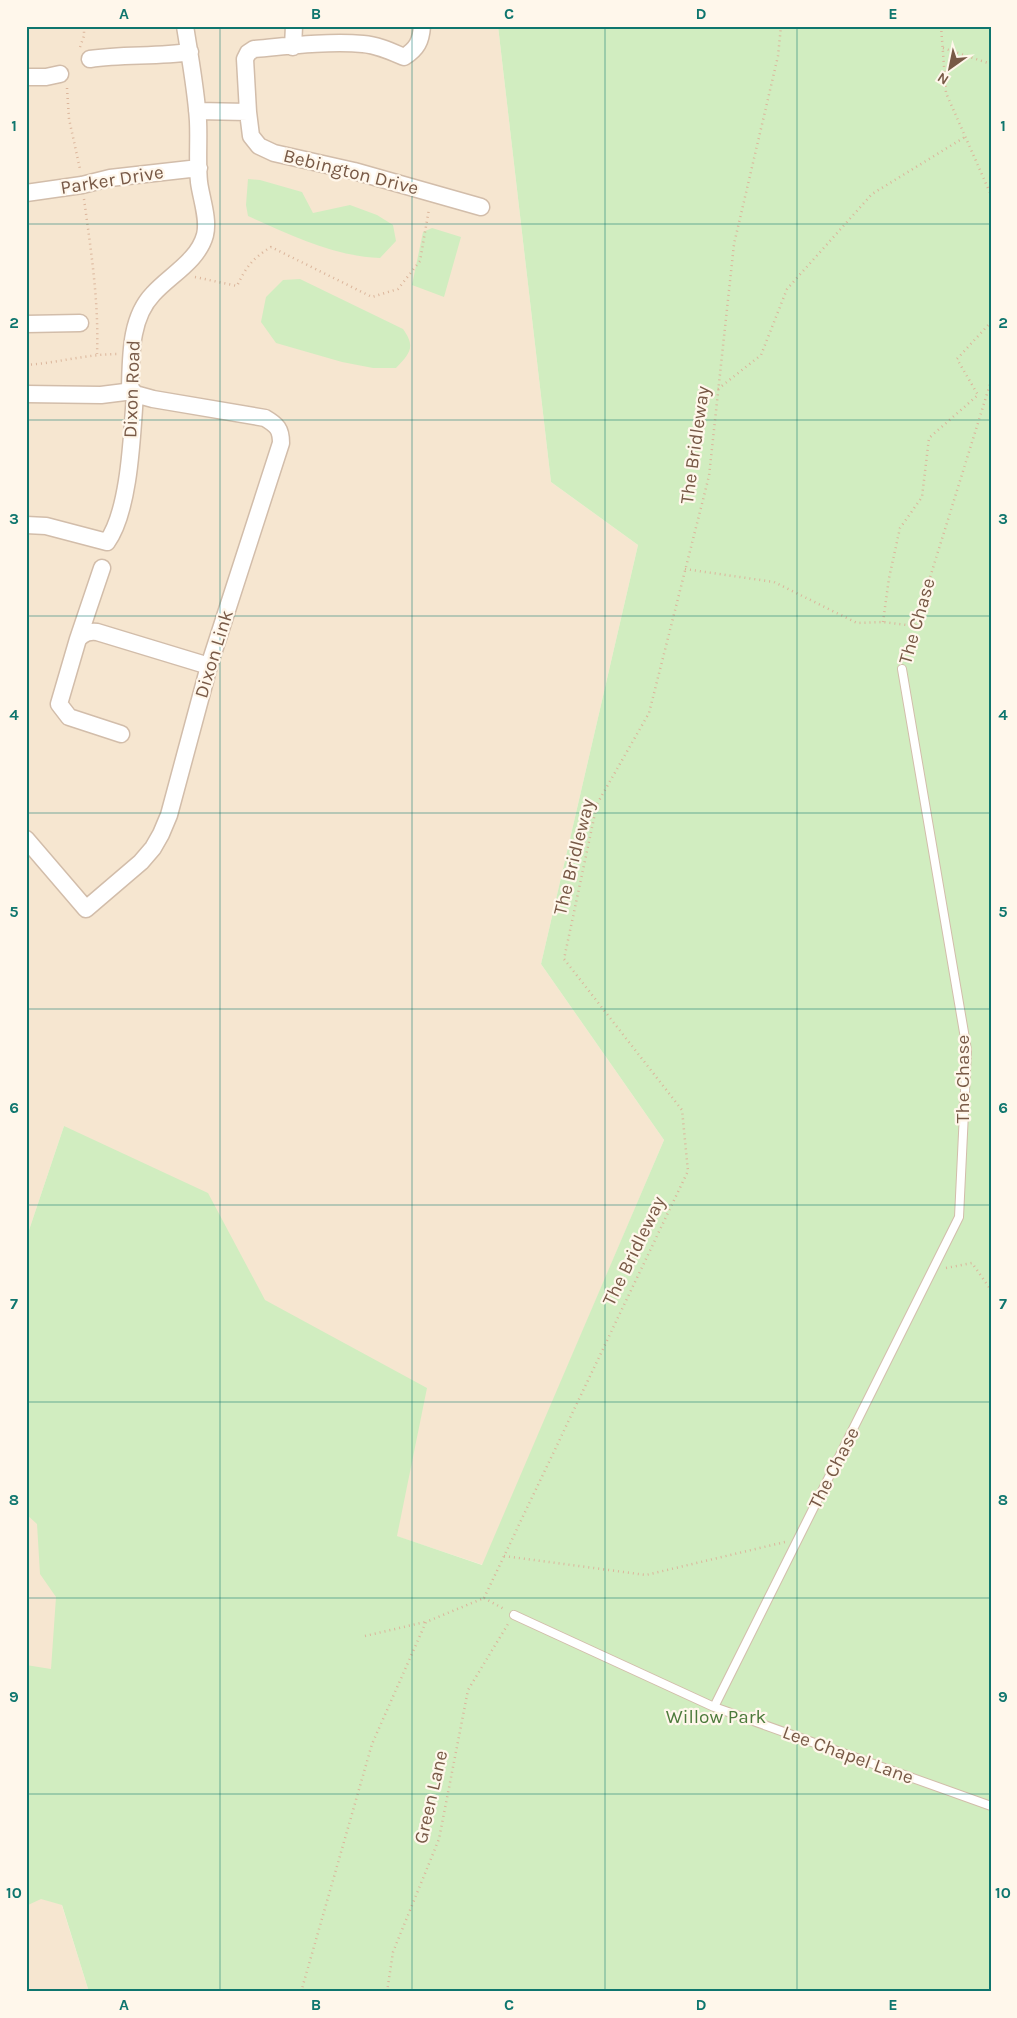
<svg xmlns="http://www.w3.org/2000/svg" width="1017" height="2018" font-family="Karla,sans-serif">
<rect width="100%" height="100%" fill="#fef4e2"/>
<!-- residential -->
<path fill="#f6e6d0" d="M26,26H498L551,482L638,545L541,964L664,1140L483,1565L267,1493L64,1126L26,1239Z
M26,1498L71,1522L59,1896L89,1992H26Z"/>
<!-- green -->
<path fill="#d1edc0" d="M498,26H991V1992H89L62,1905L41,1899L26,1906V1665L51,1669L56,1597L40,1574L37,1524L26,1514V1239L64,1126L208,1193L265,1300L427,1388L397,1536L482,1565L664,1140L541,964L638,545L551,482Z
M248,179L260,180L302,192L313,213L350,205L377,215L393,225L396,241L380,258C333,256 290,235 248,216L246,205Z
M432,228L461,237L444,297L412,285L423,232Z
M300,279L403,329C416,347 410,353 396,368H373L342,362L276,343L261,322L266,297L283,280Z"/>
<g fill="none" stroke-linecap="round" stroke-linejoin="round">
<defs>
<path id="service" d="M514,1615L714,1707L991,1806
M714,1707L959,1217L967,1050L902,669"/>
<path id="minor" d="M293,47L294,26
M90,59C123,54 157,57 190,52
M26,77H46L60,74
M197,111L248,112L245,59L248,53L254,49C287,46 329,41 363,44C377,45 390,51 404,57C417,49 421,41 422,26
M248,112L251,136L259,146L274,153L354,171L481,207
M26,193L82,185L110,178L199,168
M26,324L80,323
M26,394L101,395L133,391
M26,525L46,526L107,542C130,510 132,433 135,394L130,388C131,356 130,318 153,294C170,275 198,261 205,235C209,219 201,198 199,182C197,162 199,141 198,121C196,89 190,58 185,26
M78,639L102,568
M121,734L69,717L59,704L78,639C84,633 89,631 97,632L209,666
M26,839L86,909L141,862L153,848L161,834L169,815L209,666L281,443C281,429 277,425 265,418L153,399L135,394"/>
</defs>
<!-- service casing -->
<use href="#service" stroke="#d2bdaa" stroke-width="10"/>
<!-- minor casing -->
<use href="#minor" stroke="#d2bdaa" stroke-width="19"/>
<!-- path -->
<path stroke="#dbb59b" stroke-width="2.5" stroke-dasharray="1 4" stroke-linecap="butt" d="M941,26L946,93L991,195
M80,47L84,36V26
M943,48L991,64
M67,88L69,119L80,169
M84,199C91,251 99,302 97,354
M195,277L237,286C246,267 253,258 271,247L372,297L398,289L420,261L429,209
M26,365C57,363 87,354 118,354
M718,389L761,355L787,289L872,194L965,137
M685,569L774,582L857,623L883,622L915,626
M883,622L889,578L900,528L922,497L929,438L978,395L957,359L991,322
M905,658L991,381
M946,1268L972,1263L991,1290
M504,1556L646,1575L785,1542
M484,1598L688,1171L682,1110L564,959L597,804L649,713L709,476L734,244L778,56L781,26
M484,1598L504,1609
M365,1636L425,1622
M301,1992L372,1744L426,1622L484,1598
M387,1992L393,1952L439,1839L468,1690L508,1624"/>
<!-- service -->
<use href="#service" stroke="#fff" stroke-width="8"/>
<!-- minor -->
<use href="#minor" stroke="#fff" stroke-width="16"/>
</g>
<!-- grid -->
<path fill="none" stroke="#0f766e" stroke-width="1" stroke-opacity="0.55" d="M220,26V1992M412,26V1992M605,26V1992M797,26V1992M26,224H991M26,420H991M26,616H991M26,813H991M26,1009H991M26,1205H991M26,1402H991M26,1598H991M26,1794H991"/>
<g text-anchor="middle" dominant-baseline="central" stroke-width="4.5" stroke-linejoin="round" paint-order="stroke">
<!-- street labels -->
<g font-size="19" fill="#785946" stroke="#fff7eb">
<text transform="translate(351 172) rotate(14)">Bebington Drive</text>
<text transform="translate(112 180) rotate(-9)">Parker Drive</text>
<text transform="translate(132 389) rotate(-88)">Dixon Road</text>
<text transform="translate(695 445) rotate(-82)">The Bridleway</text>
<text transform="translate(917 621) rotate(-74)">The Chase</text>
<text transform="translate(214 654) rotate(-73)">Dixon Link</text>
<text transform="translate(574 857) rotate(-76)">The Bridleway</text>
<text transform="translate(963 1079) rotate(-90)">The Chase</text>
<text transform="translate(634 1251) rotate(-64)">The Bridleway</text>
<text transform="translate(834 1468) rotate(-63)">The Chase</text>
<text transform="translate(848 1755) rotate(20)">Lee Chapel Lane</text>
<text transform="translate(431 1797) rotate(-77)">Green Lane</text>
</g>
<!-- park labels -->
<g font-size="19" fill="#4c7a3b" stroke="#fff7eb">
<text x="716" y="1717">Willow Park</text>
</g>
</g>
<!-- border -->
<rect width="1017" height="2018" fill="none" stroke="#fff7eb" stroke-width="55"/>
<!-- north arrow -->
<g transform="translate(950 68) rotate(213)" stroke="#fff7eb" stroke-width="4" paint-order="stroke">
<path d="M0-4L9 19L0 12L-9 19Z" fill="#785946"/>
<text y="-8" font-size="14" font-weight="bold" text-anchor="middle" fill="#785946">N</text>
</g>
<rect x="28" y="28" width="962" height="1962" fill="none" stroke="#0f766e" stroke-width="2"/>
<g font-size="16" text-anchor="middle" font-weight="bold" fill="#0f766e">
<text x="124" y="19">A</text>
<text x="316" y="19">B</text>
<text x="509" y="19">C</text>
<text x="701" y="19">D</text>
<text x="893" y="19">E</text>
<text x="14" y="131">1</text>
<text x="1003" y="131">1</text>
<text x="14" y="328">2</text>
<text x="1003" y="328">2</text>
<text x="14" y="524">3</text>
<text x="1003" y="524">3</text>
<text x="14" y="720">4</text>
<text x="1003" y="720">4</text>
<text x="14" y="917">5</text>
<text x="1003" y="917">5</text>
<text x="14" y="1113">6</text>
<text x="1003" y="1113">6</text>
<text x="14" y="1309">7</text>
<text x="1003" y="1309">7</text>
<text x="14" y="1505">8</text>
<text x="1003" y="1505">8</text>
<text x="14" y="1702">9</text>
<text x="1003" y="1702">9</text>
<text x="14" y="1898">10</text>
<text x="1003" y="1898">10</text>
<text x="124" y="2010">A</text>
<text x="316" y="2010">B</text>
<text x="509" y="2010">C</text>
<text x="701" y="2010">D</text>
<text x="893" y="2010">E</text>
</g>
</svg>
